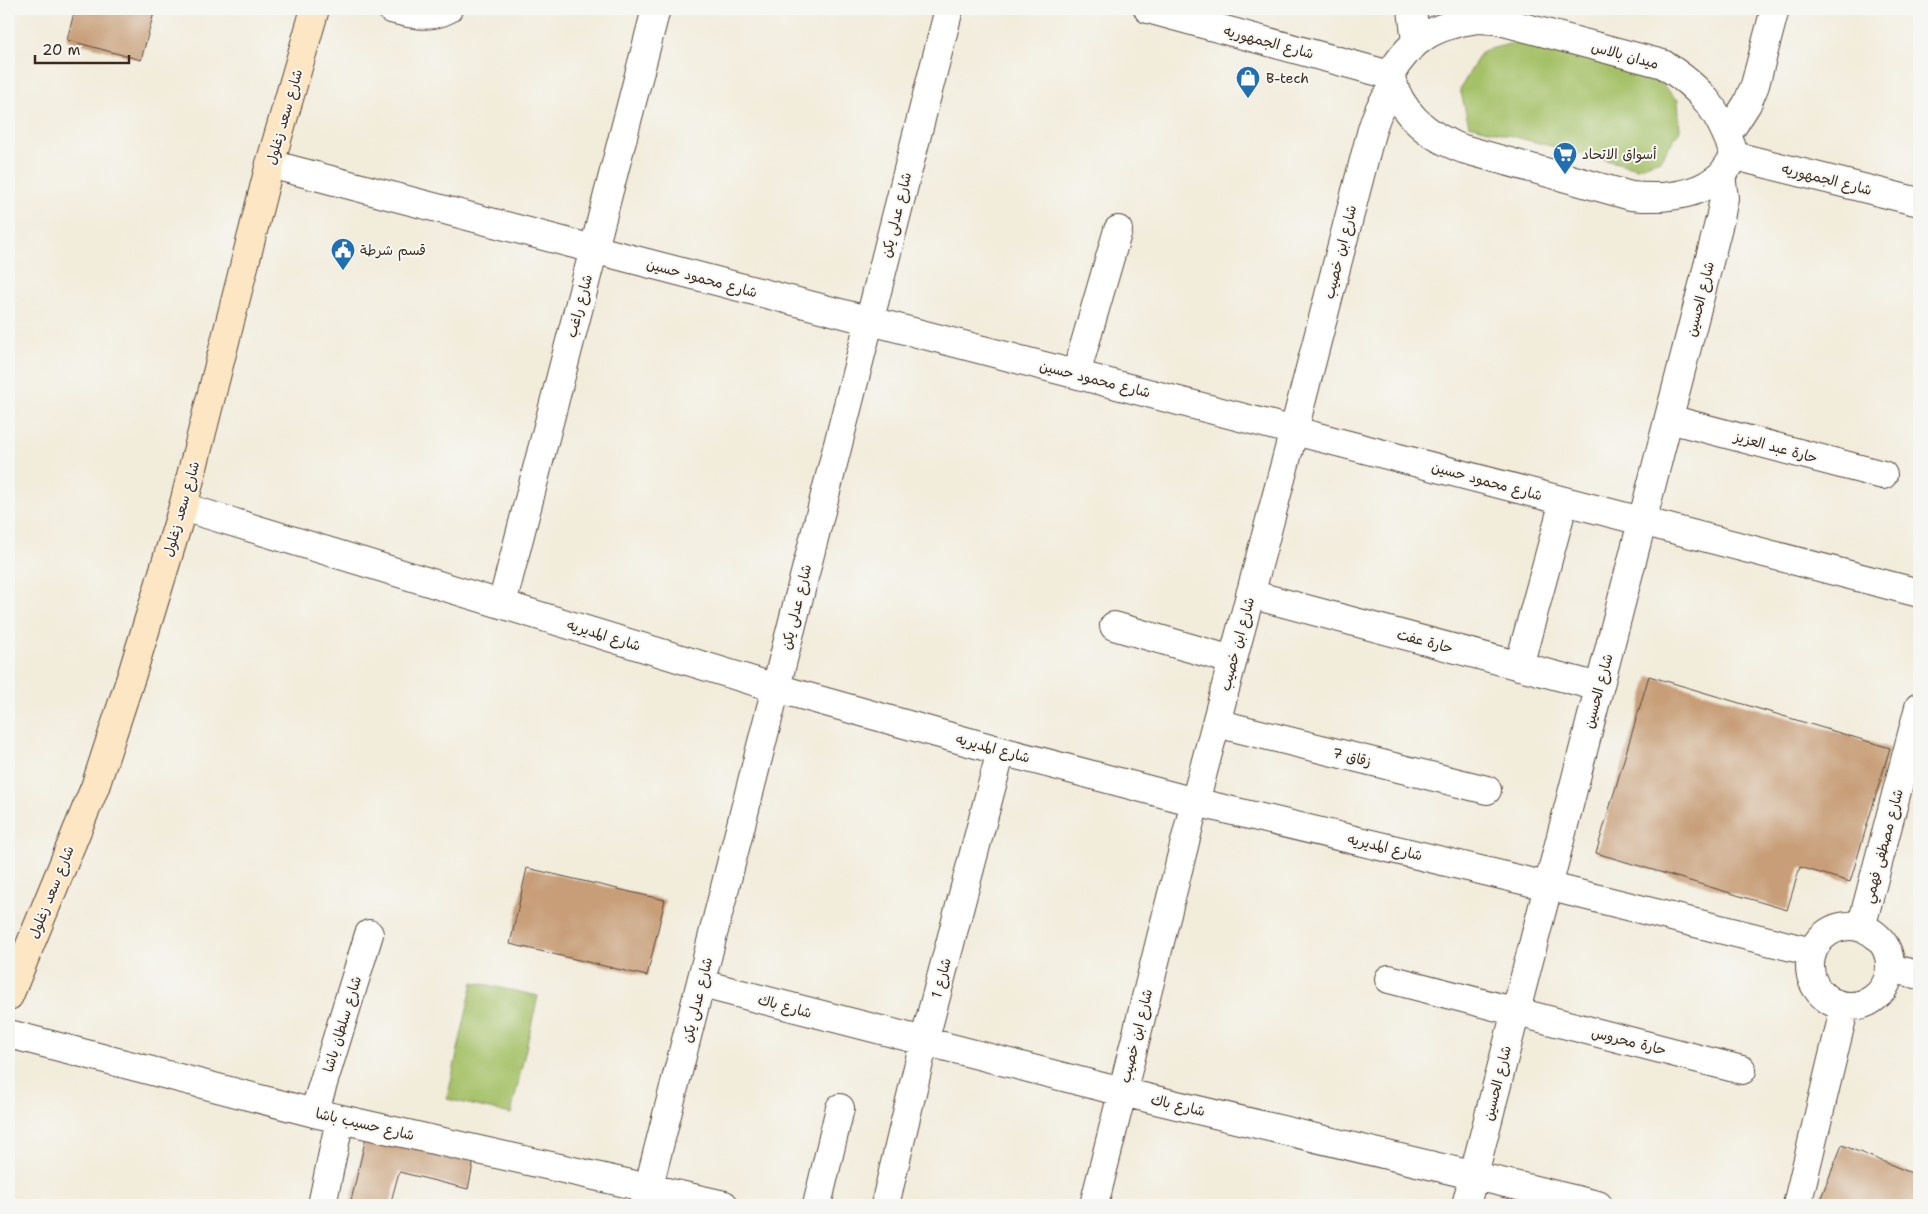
<svg xmlns="http://www.w3.org/2000/svg" width="1928" height="1214" font-family="'Shantell Sans','Playpen Sans Arabic',sans-serif">
<rect width="100%" height="100%" fill="#f6f6f2"/>
<filter id="ink" filterUnits="userSpaceOnUse"><feTurbulence type="fractalNoise" baseFrequency=".02" numOctaves="2"/><feDisplacementMap in="SourceGraphic" scale="10" xChannelSelector="R" yChannelSelector="G"/><feConvolveMatrix kernelMatrix="1 2 1 2 8 2 1 2 1" color-interpolation-filters="sRGB"/></filter>
<filter id="wash" filterUnits="userSpaceOnUse"><feTurbulence type="fractalNoise" baseFrequency=".0096" numOctaves="4" result="noise"/><feDisplacementMap in="SourceGraphic" scale="20" xChannelSelector="R" yChannelSelector="G"/><feGaussianBlur stdDeviation="1.12" result="paint"/><feColorMatrix in="noise" values="0 0 0 0 0 0 0 0 0 0 0 0 0 0 0 0 0 1.4 0 .05"/><feComposite in="paint" operator="in"/></filter>
<g filter="url(#wash)">
<rect width="100%" height="100%" fill="#f2ecdb"/>
<!-- green -->
<path fill="#a5c167" stroke="#707642" d="M1525,40L1655,78L1678,100L1680,130L1660,160L1637,168L1469,125L1460,89L1482,51Z
M473,982L538,996L511,1114L447,1099Z"/>
<g id="blocks">
<!-- building -->
<path fill="#c79e78" d="M75,9H155L141,60L67,40Z
M1649,676L1890,748L1850,882L1800,867L1787,910L1596,853Z
M527,868L665,900L647,976L510,944Z
M367,1133L474,1160L468,1189L399,1172L390,1205H350Z
M1842,1145L1919,1176V1205H1818Z"/>
</g>
</g>
<g filter="url(#ink)">
<use href="#blocks" fill-opacity="0" stroke="#56473a" stroke-width="1"/>
<g fill="none" stroke-linecap="round" stroke-linejoin="round">
<defs>
<path id="street" d="M391,9C411,14 429,19 448,9
M1148,9L1390,75
M1412,9L1416,42
M1478,19L1496,20L1663,64C1704,90 1719,111 1735,156C1730,162 1726,170 1721,175C1697,197 1661,199 1631,196L1463,149C1427,136 1400,113 1390,75C1411,38 1436,25 1478,19Z
M1727,135L1747,104L1755,85L1775,9
M1735,156L1919,202
M270,164L593,249L1919,593
M1076,374L1118,230
M1669,419L1883,475
M183,507L776,688L1001,751L1195,802L1547,886L1812,952
M1250,594L1599,687
M502,604L656,9
M1114,626L1232,660
M1519,666L1564,501
M1216,723L1487,790
M1810 966a40 40 0 1 1 80 0a40 40 0 1 1-80 0Z
M1861,928L1919,707
M1890,968L1919,975
M1389,979L1742,1070
M702,984L1122,1092L1598,1205
M9,1034L314,1113L724,1205
M314,1113L369,934
M322,1205L340,1119
M644,1205L949,9
M817,1205L840,1108
M885,1205L924,1042L1001,751
M1094,1205L1195,802L1294,430L1371,133C1376,116 1381,101 1394,89
M1466,1205L1720,219L1724,198L1721,175
M1797,1205L1845,1006"/>
<path id="secondary" d="M9,996L95,787L132,674L183,507L270,164L315,9"/>
</defs>
<!-- street casing -->
<use href="#street" stroke="#56473a" stroke-width="30"/>
<!-- secondary casing -->
<use href="#secondary" stroke="#56473a" stroke-width="30"/>
<!-- street -->
<use href="#street" stroke="#fff" stroke-width="28"/>
<!-- secondary -->
<use href="#secondary" stroke="#fce6c4" stroke-width="28"/>
</g>
</g>
<!-- icons -->
<defs>
<symbol id="shop-pin" viewBox="-11 -11 22 30"><path d="M0 17L-7.5 6A9.5 9.5 0 1 1 7.5 6Z" fill="#1f6fb2" stroke="#f6f6f2"/><path d="M-5-2.5h2.3a2.7 3.5 0 0 1 5.4 0H5L5.5 6h-11ZM-1.5-2.5h3a1.5 2.3 0 0 0-3 0Z" fill="#fff"/></symbol>
<symbol id="supermarket-pin" viewBox="-11 -11 22 30"><path d="M0 17L-7.5 6A9.5 9.5 0 1 1 7.5 6Z" fill="#1f6fb2" stroke="#f6f6f2"/><path d="M-6-5.5h2.5l.6 2H6L4.5 2H-2.5L-4.4-4H-6ZM-1.5 3.2a1.3 1.3 0 1 0 .1 0ZM3 3.2a1.3 1.3 0 1 0 .1 0Z" fill="#fff"/></symbol>
<symbol id="civic-pin" viewBox="-11 -11 22 30"><path d="M0 17L-7.5 6A9.5 9.5 0 1 1 7.5 6Z" fill="#1f6fb2" stroke="#f6f6f2"/><path d="M-.6-6.5H3V-4.5H.6V-3L4-1V1h2V6H-6V1h2V-1L-.6-3ZM-1.2 2.5V6h2.4V2.5Z" fill="#fff"/></symbol>
</defs>
<g fill-rule="evenodd">
<use href="#shop-pin" x="1234" y="64" width="28" height="38"/>
<use href="#supermarket-pin" x="1551" y="140" width="28" height="38"/>
<use href="#civic-pin" x="329" y="236" width="28" height="38"/>
</g>
<g text-anchor="middle" dominant-baseline="central" stroke-width="4" stroke-linejoin="round" paint-order="stroke">
<!-- street labels -->
<g font-size="14" fill="#3b2a1e" stroke="#f6f6f2">
<text transform="translate(1269 42) rotate(15)">شارع الجمهوريه</text>
<text transform="translate(1625 55) rotate(15)">ميدان بالاس</text>
<text transform="translate(284 117) rotate(-74)">شارع سعد زغلول</text>
<text transform="translate(1827 179) rotate(14)">شارع الجمهوريه</text>
<text transform="translate(896 215) rotate(-76)">شارع عدلى يكن</text>
<text transform="translate(1340 252) rotate(-76)">شارع ابن خصيب</text>
<text transform="translate(702 278) rotate(15)">شارع محمود حسين</text>
<text transform="translate(1700 299) rotate(-76)">شارع الحسين</text>
<text transform="translate(579 306) rotate(-75)">شارع راغب</text>
<text transform="translate(1095 379) rotate(14)">شارع محمود حسين</text>
<text transform="translate(1776 447) rotate(15)">حارة عبد العزيز</text>
<text transform="translate(1487 481) rotate(15)">شارع محمود حسين</text>
<text transform="translate(181 509) rotate(-74)">شارع سعد زغلول</text>
<text transform="translate(796 607) rotate(-76)">شارع عدلى يكن</text>
<text transform="translate(604 635) rotate(17)">شارع المديريه</text>
<text transform="translate(1425 641) rotate(15)">حارة عفت</text>
<text transform="translate(1237 644) rotate(-75)">شارع ابن خصيب</text>
<text transform="translate(1598 691) rotate(-75)">شارع الحسين</text>
<text transform="translate(993 748) rotate(15)">شارع المديريه</text>
<text transform="translate(1352 757) rotate(14)">زقاق 7</text>
<text transform="translate(1883 846) rotate(-75)">شارع مصطفى فهمي</text>
<text transform="translate(1385 847) rotate(13)">شارع المديريه</text>
<text transform="translate(51 892) rotate(-68)">شارع سعد زغلول</text>
<text transform="translate(941 978) rotate(-75)">شارع 1</text>
<text transform="translate(697 1000) rotate(-76)">شارع عدلى يكن</text>
<text transform="translate(785 1006) rotate(15)">شارع باك</text>
<text transform="translate(342 1024) rotate(-73)">شارع سلطان باشا</text>
<text transform="translate(1136 1036) rotate(-76)">شارع ابن خصيب</text>
<text transform="translate(1629 1041) rotate(14)">حارة محروس</text>
<text transform="translate(1497 1083) rotate(-76)">شارع الحسين</text>
<text transform="translate(1178 1105) rotate(13)">شارع باك</text>
<text transform="translate(365 1124) rotate(13)">شارع حسيب باشا</text>
</g>
<!-- poi labels -->
<g font-size="14" fill="#3b2a1e" stroke="#f6f6f2" text-anchor="start">
<text x="1266" y="78">B-tech</text>
<text x="1582" y="154">أسواق الاتحاد</text>
<text x="360" y="250">قسم شرطة</text>
</g>
</g>
<!-- margin -->
<rect width="1928" height="1214" fill="none" stroke="#f6f6f2" stroke-width="30"/>
<!-- scale -->
<path d="M35 55v8h94v-8" fill="none" stroke="#3b2a1e" stroke-width="2.5"/>
<text x="42" y="55" font-size="15" fill="#3b2a1e" stroke="#f6f6f2" stroke-width="4" paint-order="stroke">20 m</text>
</svg>
